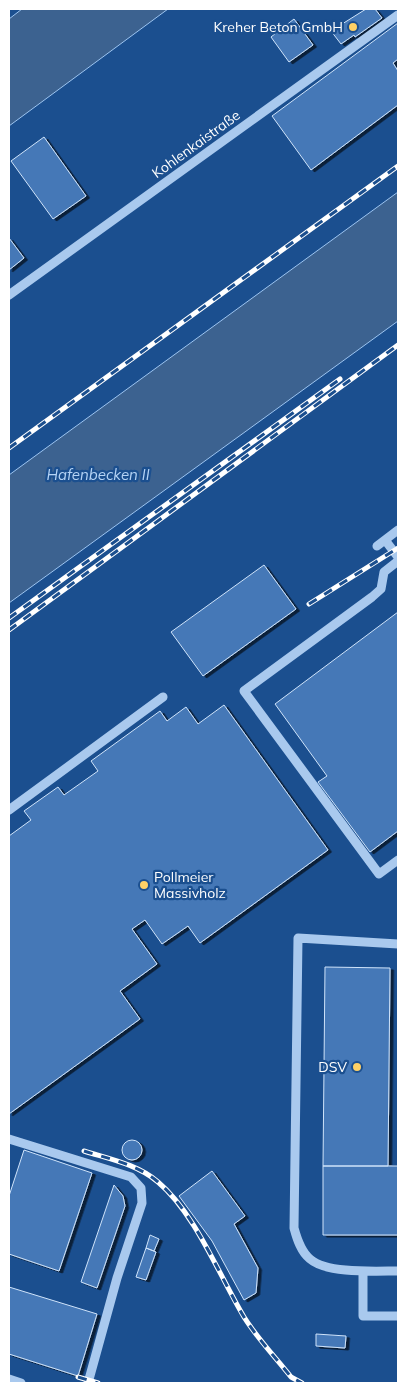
<svg xmlns="http://www.w3.org/2000/svg" width="407" height="1392" font-family="Mulish,sans-serif">
<defs>
<filter id="shadow"><feDropShadow dx="3.5" dy="2" stdDeviation="0" flood-color="#0009"/></filter>
</defs>
<rect width="100%" height="100%" fill="#1b4f8f"/>
<!-- water -->
<path fill="#3c6290" stroke="#9cc4f0" d="M22,9H168L9,126V19Z
M398,192V321L9,603V475Z"/>
<!-- building -->
<path fill="#4478b7" stroke="#cfe3fa" filter="url(#shadow)" d="M366,9H375L382,18L355,37L354,35L341,44L331,31Z
M294,19L313,45L289,62L271,37Z
M398,23V59L393,63L398,71V105L311,170L272,116Z
M44,137L86,196L53,219L11,161Z
M9,238L24,258L9,270Z
M264,565L296,609L203,676L171,632Z
M398,612V831L370,852L318,782L327,776L275,704Z
M224,705L328,850L200,943L188,926L162,944L145,920L132,929L157,964L120,991L140,1019L9,1114V836L31,820L24,811L58,787L64,795L98,771L91,761L160,711L167,721L186,707L198,724Z
M325,967L390,968L388,1166H323Z
M122 1150a10 10 0 1 1 20 0a10 10 0 1 1-20 0Z
M24,1150L92,1173L59,1271L9,1254V1196Z
M323,1166H398V1235H323Z
M212,1171L245,1216L234,1224L258,1268L256,1293L244,1300L212,1241L179,1196Z
M114,1185L123,1196L125,1206L97,1288L81,1282Z
M150,1235L159,1239L154,1251L146,1248Z
M146,1248L156,1252L146,1280L136,1277Z
M9,1287L97,1314L78,1376L9,1354Z
M316,1334L346,1336L345,1348L316,1346Z"/>
<g fill="none" stroke-linecap="round" stroke-linejoin="round">
<!-- minor -->
<path stroke="#a9c9ee" stroke-width="9" d="M9,295L398,15
M385,540L398,557
M377,546L398,530
M398,561L384,572L381,589L372,597L244,691L379,874L398,860
M9,810L163,697
M398,944L298,938L294,1228C297,1239 301,1252 310,1259C327,1274 376,1271 398,1271
M9,1139L131,1177L141,1188L142,1203L117,1278L88,1383
M363,1271V1316H398
M9,1379L21,1383"/>
<defs>
<path id="rail" d="M9,448L398,166
M309,604L398,548
M9,618L340,379
M9,630L398,345
M84,1151C109,1159 137,1164 158,1182C195,1213 219,1275 244,1317C257,1338 276,1358 291,1377L302,1383
M78,1377L98,1383"/>
</defs>
<!-- rail casing -->
<use href="#rail" stroke="#fff" stroke-width="5"/>
<!-- rail -->
<use href="#rail" stroke="#1b4f8f" stroke-width="3" stroke-dasharray="9" stroke-linecap="butt"/>
</g>
<!-- markers -->
<g fill="#ffd166" stroke="#1b4f8f" stroke-width="2">
<circle cx="353" cy="27" r="5"/>
<circle cx="144" cy="885" r="5"/>
<circle cx="357" cy="1067" r="5"/>
</g>
<g text-anchor="middle" dominant-baseline="central" stroke-width="4.5" stroke-linejoin="round" paint-order="stroke">
<!-- poi labels -->
<g font-size="14" fill="#fff" stroke="#1b4f8f" text-anchor="end">
<text x="343" y="27">Kreher Beton GmbH</text>
<text x="154" y="877" text-anchor="start">Pollmeier<tspan x="154" dy="16">Massivholz</tspan></text>
<text x="347" y="1067">DSV</text>
</g>
<!-- street labels -->
<g font-size="14" fill="#fff" stroke="#1b4f8f">
<text transform="translate(196 144) rotate(-36)">Kohlenkaistraße</text>
</g>
<!-- water labels -->
<g font-size="15" font-style="italic" fill="#b5d3f5" stroke="#1b4f8f">
<text x="98" y="474">Hafenbecken II</text>
</g>
</g>
<!-- border -->
<rect width="407" height="1392" fill="none" stroke="#ffffff" stroke-width="20"/>
</svg>
